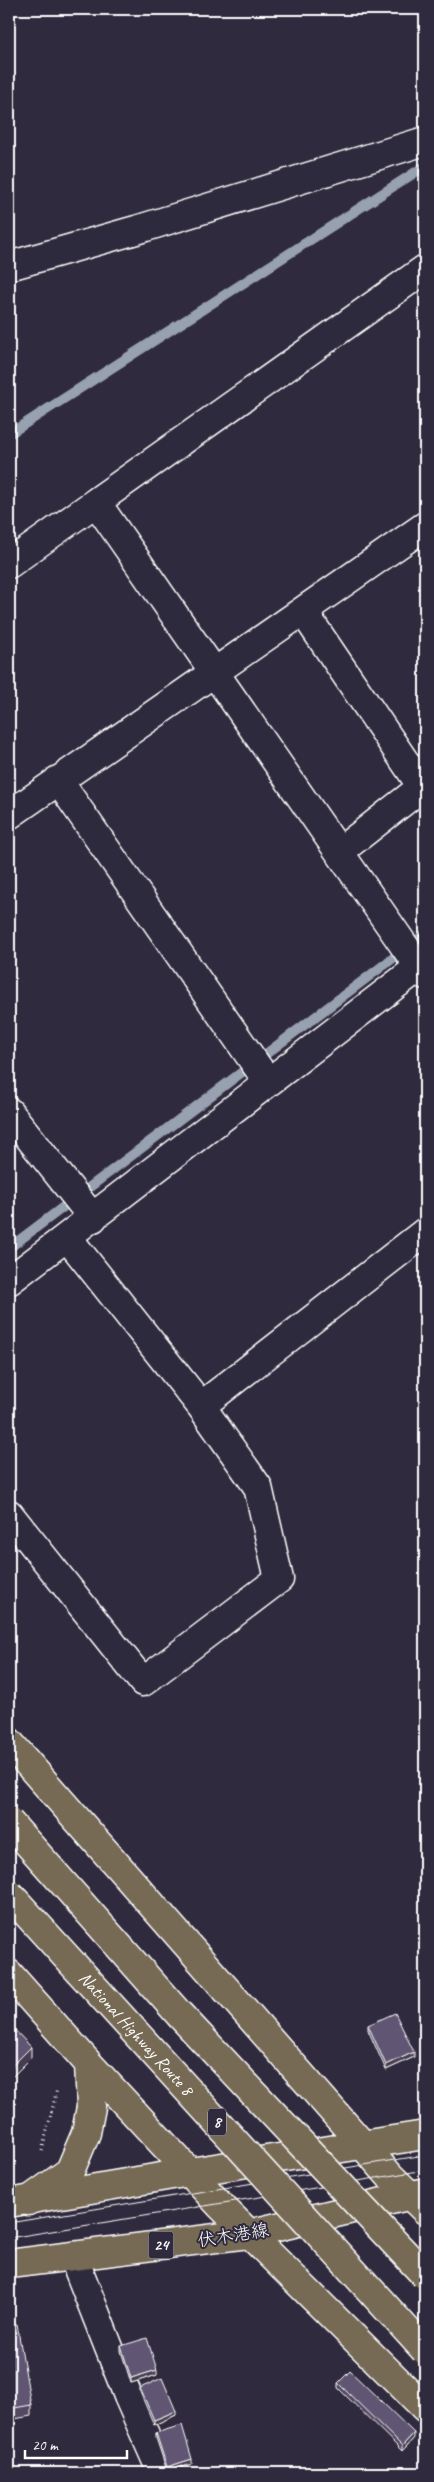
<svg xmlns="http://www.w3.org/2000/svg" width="434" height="2482" font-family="Caveat,'Klee One',sans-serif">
<rect width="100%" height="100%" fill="#2f2a3d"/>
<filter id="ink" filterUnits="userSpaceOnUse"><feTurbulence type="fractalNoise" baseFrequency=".02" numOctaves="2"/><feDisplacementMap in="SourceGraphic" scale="10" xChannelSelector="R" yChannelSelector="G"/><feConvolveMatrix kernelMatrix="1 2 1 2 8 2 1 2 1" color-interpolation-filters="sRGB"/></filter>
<g filter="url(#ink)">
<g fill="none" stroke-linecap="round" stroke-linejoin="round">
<!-- stream -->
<path stroke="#97a1b0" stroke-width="10" d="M9,434L425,166
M9,1248L425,934"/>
<defs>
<path id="street" d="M9,266L136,230L425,141
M96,502L425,269
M9,564L96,502L419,967
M303,611L422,787L339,852
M58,780L268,1082
M9,815L425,526
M9,1112L93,1218
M9,1281L419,967L425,975
M201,1406L425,1232
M9,1514L143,1682L279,1579L258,1487L201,1406L67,1237
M73,2256L128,2396L162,2473"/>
<path id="primary" d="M9,2203L190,2172L425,2135
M9,2264L248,2234L425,2192"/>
<path id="highway" d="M9,1742L390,2176L425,2210
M9,1974L89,2064L220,2205L425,2408
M28,2201L70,2171L86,2133L91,2107L89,2064"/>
</defs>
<!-- street casing -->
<use href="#street" stroke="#fff" stroke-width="31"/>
<!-- primary casing -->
<use href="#primary" stroke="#fff" stroke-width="31"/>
<!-- highway casing -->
<use href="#highway" stroke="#fff" stroke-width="31"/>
<!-- path -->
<path stroke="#fff" stroke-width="3" stroke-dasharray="1 4" stroke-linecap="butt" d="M42,2151L57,2089"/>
<!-- street -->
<use href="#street" stroke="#2f2a3d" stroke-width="28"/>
<!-- primary -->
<use href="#primary" stroke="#766a54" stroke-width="28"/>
<!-- highway -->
<use href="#highway" stroke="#766a54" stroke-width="28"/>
<!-- tram -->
<path stroke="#fff" stroke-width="1" d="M9,2223L425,2155
M9,2238L425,2170"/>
<defs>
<g id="highway-bridge">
<path d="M9,1822L179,2014L425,2275"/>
<path id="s1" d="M9,1894L425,2350"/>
</g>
</defs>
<!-- highway-bridge casing -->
<use href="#highway-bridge" stroke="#fff" stroke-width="31" stroke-linecap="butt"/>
<!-- highway-bridge -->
<use href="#highway-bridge" stroke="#766a54" stroke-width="28"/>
</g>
<!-- wall -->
<path fill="#534a63" stroke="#fff" d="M368,2025L414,2057L386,2070L368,2030Z
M9,2326L31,2405V2416L9,2420Z
M121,2346L157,2375L131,2383L121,2351Z
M338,2383L414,2438L402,2451L338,2388Z
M140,2388L176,2415L154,2425L140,2392Z
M156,2433L192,2464L167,2471L156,2438Z"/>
<!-- shaded-wall -->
<path fill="#443c50" stroke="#fff" d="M31,2047V2058L9,2080V2069Z
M414,2052V2057L386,2070V2065Z
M157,2370V2375L131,2383V2378Z
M176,2411V2415L154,2425V2420Z
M414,2433V2438L402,2451V2446Z
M192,2459V2464L167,2471V2467Z"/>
<!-- building -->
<path fill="#615673" stroke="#fff" d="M395,2013L414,2052L386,2065L368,2025Z
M9,2024L31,2047L9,2069Z
M17,2324L31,2405L9,2409V2326Z
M147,2338L157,2370L131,2378L121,2346Z
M350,2371L414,2433L402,2446L338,2383Z
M162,2378L176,2411L154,2420L140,2388Z
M182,2425L192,2459L167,2467L156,2433Z"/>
</g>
<g text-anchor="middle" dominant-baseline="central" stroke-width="4" stroke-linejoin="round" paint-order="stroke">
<!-- shield labels -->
<g fill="#2f2a3d" stroke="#c1bfc5" stroke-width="1">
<rect x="208" y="2108.5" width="18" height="27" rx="4"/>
<rect x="148.5" y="2231.5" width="25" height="27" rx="4"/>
</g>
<g font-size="16" font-weight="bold" fill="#fff">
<text x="217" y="2122">8</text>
<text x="161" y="2245">24</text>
</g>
<!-- street labels -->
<g font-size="18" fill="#fff" stroke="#2f2a3d">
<text stroke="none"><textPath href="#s1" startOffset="189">National Highway Route 8</textPath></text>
<text transform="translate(233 2235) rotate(-9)">伏木港線</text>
</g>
</g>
<!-- margin -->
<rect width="434" height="2482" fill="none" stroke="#2f2a3d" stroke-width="30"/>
<rect x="15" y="15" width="404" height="2452" fill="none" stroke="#fff" stroke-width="2" filter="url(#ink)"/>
<!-- scale -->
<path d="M25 2450v8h102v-8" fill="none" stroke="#ffffff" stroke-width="2.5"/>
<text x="32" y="2450" font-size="15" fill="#ffffff" stroke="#2f2a3d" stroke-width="4" paint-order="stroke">20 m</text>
</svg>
